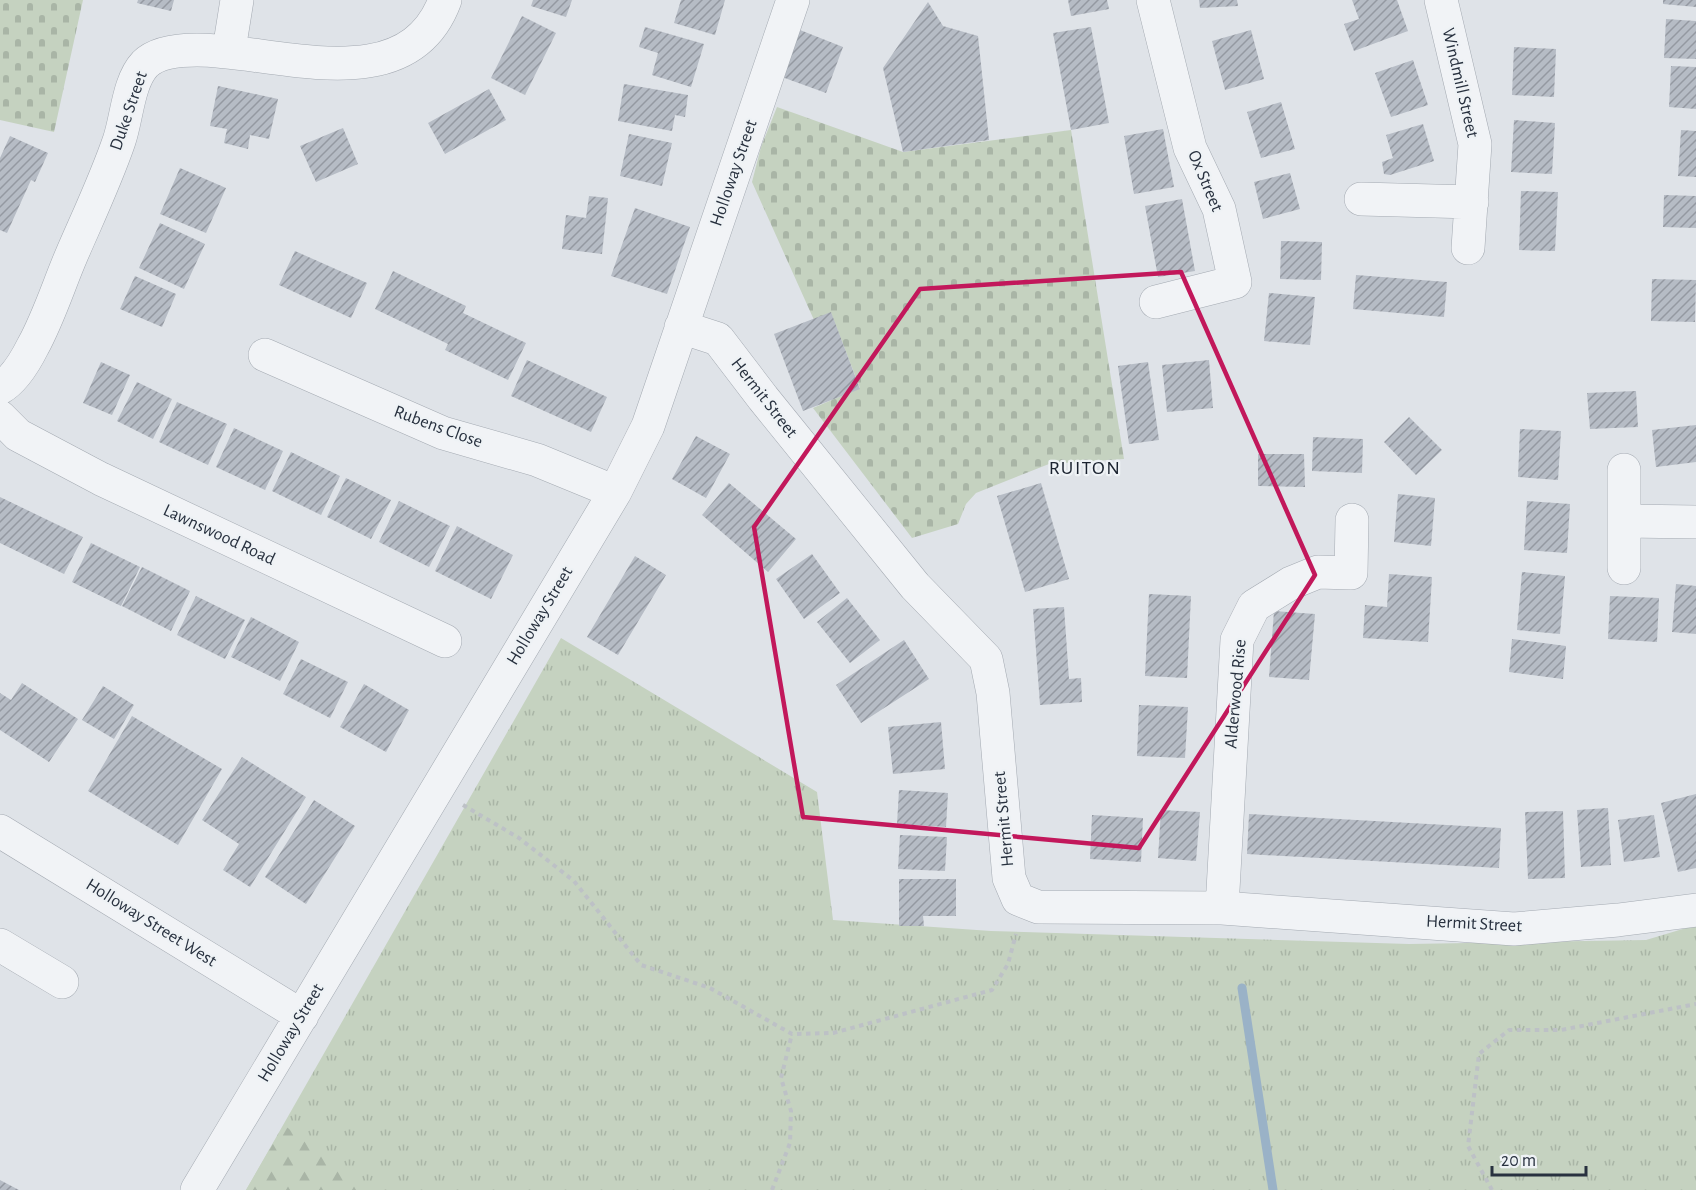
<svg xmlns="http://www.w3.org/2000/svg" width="1696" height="1190" font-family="'Alegreya Sans',sans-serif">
<defs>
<pattern id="grass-tufts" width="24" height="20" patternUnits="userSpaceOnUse" patternTransform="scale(1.5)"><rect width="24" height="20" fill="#c5d2c0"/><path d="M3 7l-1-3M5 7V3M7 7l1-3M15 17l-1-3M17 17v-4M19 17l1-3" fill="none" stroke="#a9b5a6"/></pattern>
<pattern id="forest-firs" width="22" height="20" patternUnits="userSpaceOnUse" patternTransform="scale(1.5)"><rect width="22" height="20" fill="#c5d2c0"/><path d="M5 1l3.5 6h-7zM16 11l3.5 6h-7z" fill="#a9b5a6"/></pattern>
<pattern id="cemetery-stones" width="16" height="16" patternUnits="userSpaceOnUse" patternTransform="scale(1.5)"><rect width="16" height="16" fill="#c5d2c0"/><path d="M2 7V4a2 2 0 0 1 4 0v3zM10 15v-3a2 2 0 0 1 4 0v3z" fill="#a9b5a6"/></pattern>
<pattern id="building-hatch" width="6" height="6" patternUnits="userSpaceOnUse" patternTransform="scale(1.5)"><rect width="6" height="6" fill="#b6bcc5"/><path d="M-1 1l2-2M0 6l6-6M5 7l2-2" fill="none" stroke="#9499a1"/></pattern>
</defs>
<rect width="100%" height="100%" fill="#dfe3e8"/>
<!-- grass -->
<path fill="url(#grass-tufts)" d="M561,638L817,792L833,920L991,931L1409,944L1646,940L1696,925V1190H246Z"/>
<!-- forest -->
<path fill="url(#forest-firs)" d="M284,1125L367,1190H246Z"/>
<!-- cemetery -->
<path fill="url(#cemetery-stones)" d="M0,0H83L54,132L0,120Z
M777,107L903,152L1071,130L1124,459L1049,464L976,493L966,504L958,524L912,538L813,408L860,388L831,313L814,320L752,182L761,147Z"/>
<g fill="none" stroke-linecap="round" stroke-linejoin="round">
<!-- stream -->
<path stroke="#9ab2c7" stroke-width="9" d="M1242,988L1273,1190"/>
</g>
<!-- building -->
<path fill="url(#building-hatch)" d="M138,0H174L171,11L137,3Z
M533,0H572L566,17L531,6Z
M681,0H725L715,35L674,23Z
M1068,0H1107L1109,9L1071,16Z
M1199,0H1237L1238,6L1200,8Z
M1352,0H1397L1408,31L1354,51L1344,24L1359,19Z
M1663,0H1696V7L1663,4Z
M928,2L943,26L978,36L989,140L903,152L883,68Z
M522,16L556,33L525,95L491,78Z
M1666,19L1696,21V59L1664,58Z
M645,27L704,44L691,87L652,75L658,53L639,47Z
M1091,27L1109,123L1071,130L1053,33Z
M800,30L843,47L826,93L782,77Z
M1251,30L1264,79L1225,90L1212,41Z
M1514,47L1556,49L1554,97L1512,95Z
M1413,60L1428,105L1391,117L1375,73Z
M1671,66L1696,67V109L1669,107Z
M624,84L688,95L685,117L675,115L672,131L618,121Z
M218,86L278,99L269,139L250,135L248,149L224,143L227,129L210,126Z
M489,89L506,120L445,154L428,123Z
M1281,102L1295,149L1261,158L1247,112Z
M1514,120L1555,123L1552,174L1511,172Z
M1423,124L1434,161L1390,175L1384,174L1382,162L1393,158L1386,135Z
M343,128L358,164L316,182L300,146Z
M1163,129L1174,187L1134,194L1124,136Z
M1681,130L1696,131V177L1678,176Z
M629,134L672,143L662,186L620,176Z
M10,136L48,153L35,182L31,180L7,233L0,230V158Z
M180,168L226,188L206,233L160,214Z
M1290,173L1300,209L1263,219L1254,182Z
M1521,191L1558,192L1555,251L1519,250Z
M1664,195L1696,196V228L1663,227Z
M589,196L608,198L602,254L562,249L566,215L586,218Z
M1182,199L1195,271L1158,277L1145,206Z
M635,208L690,227L667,294L611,276Z
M160,223L205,244L184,289L139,268Z
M1281,241L1322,242L1321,280L1280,279Z
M295,251L367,283L351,318L279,285Z
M393,271L466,306L463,313L526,343L508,380L445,350L448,344L375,309Z
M1356,275L1447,282L1444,317L1353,309Z
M135,276L176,294L162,327L120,309Z
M1652,279L1696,280L1695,322L1651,321Z
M1269,293L1315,297L1310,345L1264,341Z
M831,312L860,389L803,411L774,334Z
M527,360L607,397L591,432L511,396Z
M1209,360L1213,408L1167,412L1162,365Z
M101,362L130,375L112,415L83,403Z
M1148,362L1159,440L1129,444L1118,366Z
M137,382L172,399L153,439L117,421Z
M1636,391L1638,427L1590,429L1587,393Z
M177,402L227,424L208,465L159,442Z
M1409,417L1442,450L1416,475L1384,442Z
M1696,425V462L1656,467L1652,430Z
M234,428L283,451L265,490L216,467Z
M1520,429L1561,431L1558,480L1518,477Z
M696,436L730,454L706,498L672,479Z
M1313,437L1363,439L1362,473L1312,471Z
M291,452L340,476L321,515L272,491Z
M1258,454H1304L1305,487L1258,486Z
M346,478L391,500L371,539L327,517Z
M729,483L796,539L768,572L702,515Z
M1041,483L1069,579L1025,592L997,496Z
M1398,494L1435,498L1431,546L1394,542Z
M0,497L83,537L64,574L0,543Z
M399,501L450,526L429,567L379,542Z
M1527,501L1570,504L1567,553L1524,550Z
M457,526L513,555L491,599L435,571Z
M91,543L140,567L121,606L72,582Z
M812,554L840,593L804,619L776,579Z
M635,556L666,575L618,655L587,637Z
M142,567L190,591L171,631L122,606Z
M1522,572L1565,576L1560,634L1517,630Z
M1389,574L1432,577L1428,642L1363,638L1365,605L1387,607Z
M1676,584L1696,586V634L1672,632Z
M1149,594L1191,596L1187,678L1145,676Z
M196,596L245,620L225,659L177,635Z
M1610,596L1659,598L1657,642L1608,639Z
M847,598L880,640L850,663L817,622Z
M1064,607L1069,679L1081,678L1082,702L1040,705L1033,609Z
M1274,611L1315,614L1309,680L1269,677Z
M251,617L299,642L280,681L231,657Z
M1512,639L1566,646L1563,679L1509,672Z
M904,640L929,679L861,723L836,685Z
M301,659L348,682L330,718L283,694Z
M22,683L78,719L49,762L0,730V693L11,700Z
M364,684L409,710L386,752L340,727Z
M103,686L134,705L114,739L82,720Z
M1139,705L1188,707L1185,758L1137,756Z
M132,716L222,769L178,845L88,791Z
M941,722L945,769L893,774L888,727Z
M242,757L306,797L250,887L223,870L239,844L202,820Z
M899,790L948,793L946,827L897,824Z
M1696,794V868L1678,872L1661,803Z
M314,800L355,826L306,904L265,877Z
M1608,808L1611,865L1581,867L1577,810Z
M1161,810L1200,812L1196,861L1158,858Z
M1563,811L1565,878L1528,879L1525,812Z
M1249,814L1501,828L1499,868L1247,854Z
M1092,815L1143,818L1141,862L1090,859Z
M1654,815L1660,857L1624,862L1618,820Z
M900,835L947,837L945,871L898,869Z
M899,879H956V916H923L924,926H899Z
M0,1180L19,1190H0Z"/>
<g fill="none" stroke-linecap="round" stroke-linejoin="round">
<defs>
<path id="minor" d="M1153,0L1190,148L1219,209L1235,282L1156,302
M1441,0L1475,144L1468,248
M229,50L237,0
M1361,199L1472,202
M681,327L718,339L763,398L915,586L986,659L993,693L1009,878L1018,899L1038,907L1222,908L1514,929L1618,920L1696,910
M265,355L443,433L537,460L615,492
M0,388C14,380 26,360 33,346C49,317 59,284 72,254C88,217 106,179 119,141C127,118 128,82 145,64C157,52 181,50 197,50C276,50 407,102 445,0
M0,417L18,435L101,479L445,641
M1625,521L1696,522
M1624,568V470
M0,831L302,1016
M1222,908L1237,640L1254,606L1291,583L1318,572L1351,573L1352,520
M0,945L62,982
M197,1190L615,492L648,426L793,0"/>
</defs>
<!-- minor casing -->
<use href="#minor" stroke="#a4aab2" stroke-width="34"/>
<!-- path -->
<path stroke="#bdc1c6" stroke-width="4" stroke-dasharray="4.5 4.5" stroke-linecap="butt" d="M463,805L519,838L574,881L641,965L710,988L792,1034L833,1033L992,990L1008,964L1016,934
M772,1190L790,1143L791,1111L781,1078L792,1034
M1492,1190L1468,1146L1479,1054L1509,1030H1561L1696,1004"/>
<!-- minor -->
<use href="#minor" stroke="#f1f3f6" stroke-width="33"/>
</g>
<!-- marked area -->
<path fill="none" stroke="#c2185b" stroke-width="4.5" stroke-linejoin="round" d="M1181,272L1315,575L1139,848L803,817L754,527L920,289Z"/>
<g text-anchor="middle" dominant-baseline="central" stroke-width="4.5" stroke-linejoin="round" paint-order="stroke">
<!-- street labels -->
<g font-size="18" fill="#28313f" stroke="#eef2f5">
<text transform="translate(1460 83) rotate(77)">Windmill Street</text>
<text transform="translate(129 111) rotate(-71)">Duke Street</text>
<text transform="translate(734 173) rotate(-71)">Holloway Street</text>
<text transform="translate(1205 181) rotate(67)">Ox Street</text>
<text transform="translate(764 398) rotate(52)">Hermit Street</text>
<text transform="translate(438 427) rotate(20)">Rubens Close</text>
<text transform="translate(219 535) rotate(25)">Lawnswood Road</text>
<text transform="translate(540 616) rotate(-59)">Holloway Street</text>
<text transform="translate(1236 694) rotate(-85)">Alderwood Rise</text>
<text transform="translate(1004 819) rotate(-95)">Hermit Street</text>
<text transform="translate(151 923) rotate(32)">Holloway Street West</text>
<text transform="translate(1474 924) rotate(3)">Hermit Street</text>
<text transform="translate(291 1033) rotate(-59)">Holloway Street</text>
</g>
<!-- neighbourhood labels -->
<g font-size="20" letter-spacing="1.5" fill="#1a222f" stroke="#eef2f5">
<text x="1085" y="468">RUITON</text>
</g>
</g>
<!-- scale -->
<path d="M1492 1166v9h94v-9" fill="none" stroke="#28313f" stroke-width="3"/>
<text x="1501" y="1166" font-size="18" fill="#28313f" stroke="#eef2f5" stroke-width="4.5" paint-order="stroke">20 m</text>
</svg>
